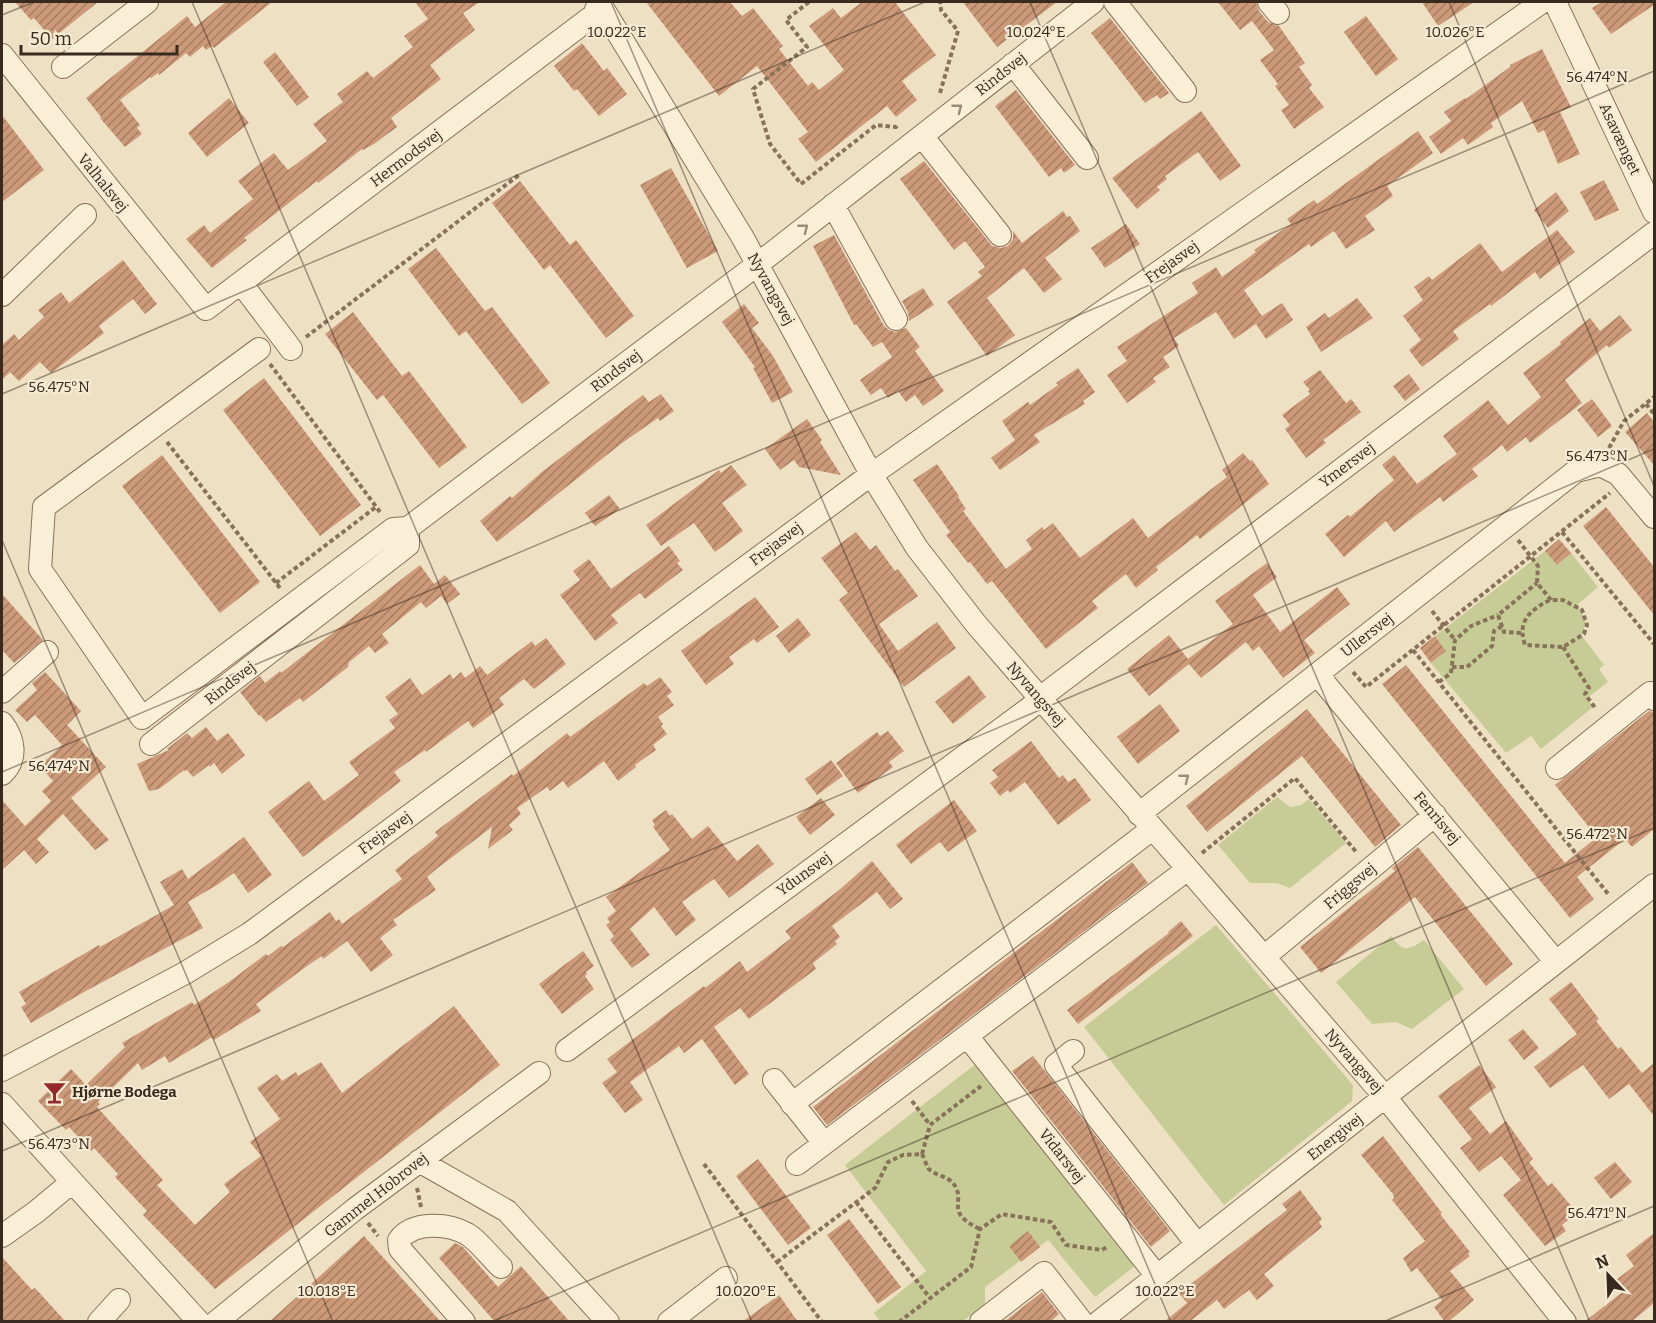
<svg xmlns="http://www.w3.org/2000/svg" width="1656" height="1323" font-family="Bitter,serif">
<defs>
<pattern id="building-hatch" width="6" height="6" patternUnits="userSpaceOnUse" patternTransform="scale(1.5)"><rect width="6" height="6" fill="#cc9a78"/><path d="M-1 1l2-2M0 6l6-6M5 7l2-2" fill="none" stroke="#a77e62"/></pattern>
</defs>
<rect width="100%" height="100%" fill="#eee0c3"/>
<!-- green -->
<path fill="#c7cc96" d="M1545,551L1557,565L1571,553L1598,587L1578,604L1586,620L1582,636L1604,665L1599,669L1608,682L1587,698L1593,707L1541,749L1531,736L1506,753L1431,663L1446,651L1435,636Z
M1277,797L1290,807L1301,805L1309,799L1346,843L1290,888L1277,883H1250L1218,845Z
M1216,925L1353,1085L1352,1101L1224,1205L1084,1027Z
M1391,936C1403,952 1408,951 1424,940L1464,989L1412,1029L1396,1022L1372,1024L1336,982Z
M977,1063L1135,1266L1095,1297L1048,1240L985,1287V1305L963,1321H880L874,1313L926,1271L845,1165Z"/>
<!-- building -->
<path fill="url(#building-hatch)" d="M15,2H98L52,39L34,18L31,20Z
M226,2H272L214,48L212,46L206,50L203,46L190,57L186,53L159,75L158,73L151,78L150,77L120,100L140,125L137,128L142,134L125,147L100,118L101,117L86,98L187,16L195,27Z
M415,2H480L463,13L475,30L430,65L441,79L391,118L397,127L374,144L363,150L362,149L318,183L317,181L244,238L247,240L212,268L186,239L204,225L210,233L253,199L238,181L274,153L288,170L327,141L313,124L343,102L337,94L367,71L373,78L413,47L404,36L428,19Z
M646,2H730L742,16L753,8L783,46L779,49L808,86L812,82L819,90L844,70L809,26L833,8L841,18L862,2H895L936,55L902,81L917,100L896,117L887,106L816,162L798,139L808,132L757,66L719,96Z
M963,2H1057L997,47Z
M1218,2H1256L1259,11L1268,22L1279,26L1305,63L1299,67L1312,85L1309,88L1324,107L1294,129L1281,110L1289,105L1275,86L1278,84L1260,60L1274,50L1252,21L1240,30Z
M1422,2H1474L1438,26Z
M1602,2H1654V5L1611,34L1592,8Z
M1366,16L1398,59L1376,76L1344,32Z
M1110,18L1169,93L1160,99L1157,95L1145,103L1091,33Z
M582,43L604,71L607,68L627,94L599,116L577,89L574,91L554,66Z
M1542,49L1571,107L1560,112L1580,154L1558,164L1544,130L1538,133L1522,101L1491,123L1493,127L1468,145L1463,138L1441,154L1429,137L1451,121L1444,112L1465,98L1466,99L1510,67V65Z
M275,52L309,97L297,106L263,62Z
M1016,90L1075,165L1064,173L1061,168L1049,177L995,106Z
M229,98L249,123L207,157L188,133Z
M1201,111L1241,166L1220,181L1198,152L1165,176L1167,179L1157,187L1160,190L1137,209L1112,178Z
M2,115L44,170L2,202Z
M1418,131L1433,153L1387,186L1393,196L1365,216L1375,230L1346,249L1334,231L1311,247L1309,244L1244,290L1262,316L1282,303L1293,320L1266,339L1256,324L1234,339L1216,312L1174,338L1179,346L1163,357L1170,367L1153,378L1156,382L1127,403L1107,375L1127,361L1117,347L1198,293L1192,283L1216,267L1222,277L1256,252L1254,250L1291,224L1287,219L1314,200L1317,204Z
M924,161L992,246L1001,248L1008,246L1013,239V231L1022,243L1063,211L1067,217L1070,216L1080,231L1045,258L1062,279L1044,293L1024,268L987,298L1015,335L987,356L947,302L982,276L978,272L985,267L965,241L954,250L900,179Z
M671,168L718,251L687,268L640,185Z
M1604,180L1619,210L1595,221L1580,192Z
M520,181L570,245L576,240L634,316L606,338L550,265L544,270L492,203Z
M1556,192L1569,211L1548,228L1534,210Z
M1126,224L1140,244L1105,268L1091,248Z
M1557,230L1575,252L1540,279L1535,272L1491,306L1490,304L1453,331L1459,339L1422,367L1409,350L1421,340L1403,316L1423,300L1414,287L1429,276L1432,280L1480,243L1502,272Z
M834,235L884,326L889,330L895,332L906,328L920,347L915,351L944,391L923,406L915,395L906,402L898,391L888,398L881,388L871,395L860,380L892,357L882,342L873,347L856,324L854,325L813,246Z
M436,248L485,311L492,307L550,383L522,404L466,331L459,336L408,269Z
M123,260L157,304L145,314L133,299L99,326L104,333L51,373L40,362L19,381L10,372L2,380V345L14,334L19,340L44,317L38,310L61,292L69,303Z
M923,288L934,305L909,321L908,312L902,301Z
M1357,298L1373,318L1321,352L1306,327L1325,313L1329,318Z
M744,304L759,323L752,328L773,356L793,392L772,403L753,368L755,367L722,322Z
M353,312L402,376L409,371L467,447L439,468L383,395L377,400L325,334Z
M1620,315L1632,330L1609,348L1607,345L1565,380L1582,403L1530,443L1526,437L1507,452L1502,445L1472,469L1478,476L1443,502L1440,497L1394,532L1386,521L1344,557L1325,534L1348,515L1350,517L1394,480L1382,465L1394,455L1417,484L1457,454L1443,436L1488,400L1508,425L1541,397L1523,373L1561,344L1560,342L1590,318L1600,331Z
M1078,368L1095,392L1083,401L1085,404L1034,435L1040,442L1000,470L991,458L1015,440L1002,421L1028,402L1030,405L1058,385L1056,383Z
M1320,370L1346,403L1351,399L1361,412L1323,440L1326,443L1306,458L1285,429L1290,425L1282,415L1310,394L1308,391L1310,390L1303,382Z
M1409,374L1420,389L1405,401L1393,386Z
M264,378L361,505L320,536L223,410Z
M661,394L674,411L660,421L658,418L622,443L497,542L480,521L510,496L512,498L543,471L643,395L649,402Z
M1592,399L1612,426L1598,437L1577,410Z
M1647,413L1654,422V465L1625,432Z
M807,419L822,440L820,442L841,475L799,467L794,460L780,470L765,449Z
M1243,453L1250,461L1252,460L1269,484L1200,539L1197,535L1156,567L1158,570L1136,588L1126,574L1092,601L1098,608L1046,649L992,581L987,584L970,562L968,563L946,535L950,532L913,480L937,464L959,496L958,497L966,509L963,511L1006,569L1032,549L1026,540L1042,527L1044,530L1053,523L1080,558L1133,518L1148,538L1227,477L1222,470Z
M162,455L260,582L220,613L122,486Z
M731,465L747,485L722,503L743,531L715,552L694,523L661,546L646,525L719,470L721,473Z
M609,495L620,509L595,526L585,513Z
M1606,507L1654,567V615L1583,526Z
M856,532L870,550L876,545L895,571L898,569L918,596L879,624L898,651L937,622L956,648L904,687L839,600L848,593L821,558Z
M1559,539L1571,553L1557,565L1545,551Z
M669,546L680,561L677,563L683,570L645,599L640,593L611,615L618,623L595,641L560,595L580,580L573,571L589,559L611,589Z
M1267,563L1277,577L1253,595L1280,632L1337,587L1350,604L1304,640L1315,653L1283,678L1259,646L1253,651L1246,642L1201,678L1189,664L1149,696L1127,669L1169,635L1188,659L1233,624L1215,601Z
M420,565L434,584L445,575L460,594L447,604L441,596L426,608L421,602L382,634L389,643L375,653L369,646L349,662L348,667L303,702L300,698L266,722L260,715L259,716L240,692L260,676L265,683L280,671L281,673Z
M2,594L43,640L14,663L2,650Z
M755,597L779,627L757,643L754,639L729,657L734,664L706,685L681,651Z
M798,618L811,635L789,653L776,636Z
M1435,636L1446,651L1431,663L1420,648Z
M546,638L566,664L534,689L524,679L499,698L504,705L473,728L468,721L426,752L425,750L394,772L401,781L303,857L268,812L309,781L324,801L359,775L349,762L395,728L389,720L398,714L385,697L410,678L422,695L450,674L453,679L461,672L465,678L480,666L487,675L532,641L535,646Z
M1406,665L1565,863L1597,837L1555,785L1649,711L1654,712V829L1632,847L1625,839L1577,877L1594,899L1570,918L1382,684Z
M45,672L81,711L67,725L106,767L71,798L109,840L95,850L63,814L37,839L49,852L36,864L24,850L2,870V800L25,826L51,801L42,791L53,781L40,766L62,745L35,715L27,722L15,710L37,690L32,683Z
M969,675L986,697L953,724L935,702Z
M660,677L672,692L667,696L674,705L658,717L663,724L661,726L667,734L653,745L656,750L635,765L636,767L618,781L604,761L568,788L563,781L550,791L547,787L517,808L521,814L509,825L513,830L488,849L492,827L439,867L427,877L436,890L393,920L397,925L380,938L393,955L371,972L347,941L323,959L322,956L307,966L256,1004L261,1011L214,1040L212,1037L169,1063L165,1056L142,1070L138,1063L98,1102L100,1104L97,1107L163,1180L157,1185L195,1225L230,1192L224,1184L261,1156L250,1142L280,1119L257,1088L277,1074L282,1081L296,1072L298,1076L321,1062L342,1093L454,1006L500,1065L215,1289L143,1215L147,1211L115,1177L118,1174L94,1148L91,1151L69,1127L66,1130L38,1101L71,1069L86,1085L125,1047L122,1043L192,1002L194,1005L229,982L266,954L268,956L281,946L283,947L330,912L336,921L339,919L342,924L402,879L395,870L438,836L435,832L512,774L513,776L567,733L570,737L644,683L647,686Z
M1160,704L1180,731L1138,764L1117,737Z
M1307,709L1401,825L1375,847L1302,756L1207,832L1186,806Z
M206,727L217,741L228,733L245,755L222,774L214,763L210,767L209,765L193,777L187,770L185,771L184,770L159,789L149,791L137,764L169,750L167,749L187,733L192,738Z
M888,731L904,751L889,762L893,767L858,793L836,763L877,732L880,736Z
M1031,741L1059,778L1063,775L1068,782L1075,778L1091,800L1058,825L1025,782L1010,793L1008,790L1000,796L990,783L998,777L992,770Z
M831,760L843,776L817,795L805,779Z
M821,798L835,815L810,835L796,817Z
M954,800L977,831L948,852L940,842L911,864L896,845Z
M666,810L670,816L672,814L692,839L708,826L737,861L758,844L774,864L729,898L714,879L682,902L696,920L676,936L654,907L630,929L650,955L632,968L610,940L614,936L606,925L610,922L607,918L616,911L606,897L670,850L653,827L655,825L652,820Z
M244,837L272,875L248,893L234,873L217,885L188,902L203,928L84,992L31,1023L21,1007L26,1004L19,992L99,945L100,947L174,905L160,882L182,869L188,879Z
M1418,847L1513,964L1486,986L1415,897L1321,973L1300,947L1395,871L1392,868Z
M872,861L903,899L890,909L877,892L832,926L840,937L835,941L837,944L813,963L816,969L749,1019L740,1008L714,1027L749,1074L735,1085L702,1039L684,1053L679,1046L630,1082L643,1100L625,1113L602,1083L617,1072L607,1059L704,986L705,988L740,961L747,972L791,938L785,931L838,891Z
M1132,862L1148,883L827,1125L813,1107Z
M1181,921L1193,936L1078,1024L1067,1010L1169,933L1168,932Z
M583,951L594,966L586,972L587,974L585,976L594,989L562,1014L539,984Z
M1571,982L1599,1019L1596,1021L1618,1049L1621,1047L1642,1073L1654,1063V1116L1629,1084L1609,1099L1583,1065L1550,1088L1534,1067L1577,1034L1549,999Z
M1523,1029L1539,1048L1524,1060L1508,1040Z
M1033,1056L1170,1231L1151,1247L1012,1071Z
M1479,1065L1496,1087L1469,1108L1490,1134L1506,1121L1533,1159L1529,1162L1548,1186L1552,1183L1577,1213L1562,1225L1566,1231L1545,1246L1503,1195L1521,1180L1501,1156L1479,1172L1460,1148L1472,1139L1438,1096Z
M1383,1136L1442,1213L1440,1214L1470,1252L1468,1254L1470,1256L1450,1271L1474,1300L1448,1322H1445L1434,1307L1442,1300L1417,1268L1411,1272L1403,1258L1425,1241L1392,1200L1394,1198L1393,1194L1361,1155Z
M758,1159L811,1228L788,1245L736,1176Z
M1615,1162L1632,1182L1611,1199L1594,1178Z
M1300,1190L1322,1219L1319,1222L1322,1227L1264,1274L1274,1286L1257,1300L1249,1290L1224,1309L1217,1300L1189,1322H1164L1187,1303L1179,1293L1287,1210L1282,1204Z
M849,1219L901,1287L878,1304L827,1235Z
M1028,1231L1040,1247L1021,1262L1009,1246Z
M1654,1233V1303L1631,1322H1584L1625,1290L1616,1280L1634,1266L1626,1255Z
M364,1236L441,1322H269Z
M455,1243L463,1247L498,1287L521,1266L570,1322H495L439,1258Z
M2,1257L32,1290L35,1288L66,1322H2Z
M1042,1292L1059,1314L1050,1322H1004Z
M779,1295L798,1322H742Z"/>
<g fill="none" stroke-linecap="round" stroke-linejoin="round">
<defs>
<path id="minor" d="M599,2L743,238L871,474L917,548L976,624L1386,1098L1565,1322
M1115,2L1185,91
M1269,2L1278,13
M1555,2L1654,212
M2,55L206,309L594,15L599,2
M1013,64L1087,158
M63,67L147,2
M922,136L1000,235
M833,205L896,319
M241,283L291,349
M2,295L85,215
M259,349L44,507L40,569L142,718L393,529L408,528
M408,528L758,264L1093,2
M1317,674L1556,962
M2,692L47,652
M2,723C14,738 18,759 2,774
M151,744L408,545V528
M1557,768L1650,693L1654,699
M1139,814L1576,471L1600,465L1618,474L1654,517
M1264,957L1435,815
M967,1036L1157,1276
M567,1050L1031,707L1049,691L1654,233
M1073,1051L1056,1065L1197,1244
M2,1070L185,973L249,934L861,482L1542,2
M774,1080L824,1143
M2,1104L199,1322
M792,1104L1152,829
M419,1161L507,1211L608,1322
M797,1164L1188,869
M2,1236L36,1212L72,1182
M99,1322L119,1300
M216,1322L355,1209L539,1073
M464,1322L400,1249L399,1240C413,1221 448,1223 467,1234C478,1240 491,1258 501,1267
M669,1322L726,1278
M981,1322L1044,1273L1082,1322
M1099,1322L1654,885"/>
</defs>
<!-- minor casing -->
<use href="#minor" stroke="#887259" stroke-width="24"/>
<!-- path -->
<path stroke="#887259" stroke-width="4" stroke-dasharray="4.5 3" stroke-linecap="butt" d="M809,2L786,20L807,47L753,89L770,144L801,184L876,125L896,127L898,125
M940,93L958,31L941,10L940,2
M306,337L519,175
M270,364L380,512
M1646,404L1654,414
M167,442L280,588
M1609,448L1624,421L1654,397
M1562,532L1654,644
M1518,540L1538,566L1537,583L1551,600
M276,583L376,507
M1553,600H1563L1582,610L1587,625L1584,634L1563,647L1525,645C1520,629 1522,620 1535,609C1541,605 1545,601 1553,600Z
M1432,611L1455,640
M1521,633L1504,632L1498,615L1537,583
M1563,647L1589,688L1585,694L1596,709
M1413,650L1609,895
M1452,667H1467L1492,646L1494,631L1502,626
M1353,672L1366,687L1610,493
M1439,682L1451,673L1455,640L1471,626L1498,615
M1202,853L1295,778L1357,853
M912,1101L930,1125L981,1086
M922,1154C924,1158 926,1164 928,1168C934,1175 947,1176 953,1183C968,1202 942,1211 980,1229
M704,1164L822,1322
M417,1188L421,1207
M856,1202L930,1298
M368,1223L378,1236
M777,1262L875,1188L888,1162L903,1155L922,1154L930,1125
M899,1322L971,1267L980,1229L1002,1214L1051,1222L1066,1245L1102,1250L1107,1247"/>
<!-- minor -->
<use href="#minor" stroke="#f9eed6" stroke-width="22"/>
</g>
<!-- one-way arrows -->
<defs><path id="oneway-chevron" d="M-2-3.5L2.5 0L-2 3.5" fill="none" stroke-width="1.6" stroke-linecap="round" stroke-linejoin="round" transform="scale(1.5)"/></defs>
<g stroke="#988c7a">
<use href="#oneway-chevron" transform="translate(958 108) rotate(-38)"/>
<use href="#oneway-chevron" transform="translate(804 228) rotate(-38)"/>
<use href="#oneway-chevron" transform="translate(1185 778) rotate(-38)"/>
</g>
<!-- ticks -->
<path fill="none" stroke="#382a1e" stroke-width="1.5" stroke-opacity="0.45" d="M192,2L752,1322M611,2L1171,1322M1030,2L1590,1322M1449,2L1654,486M2,15L34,2M2,394L925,2M2,540L333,1322M2,772L1654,71M2,1151L1654,449M491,1322L1654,828M1383,1322L1654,1206"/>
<!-- icons -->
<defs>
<symbol id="bar-bare" viewBox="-9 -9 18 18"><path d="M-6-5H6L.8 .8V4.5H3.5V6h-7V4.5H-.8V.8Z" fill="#97292c" stroke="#f5ebd2" stroke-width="2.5" paint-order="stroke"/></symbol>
</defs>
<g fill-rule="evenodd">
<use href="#bar-bare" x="38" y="1076" width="33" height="33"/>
</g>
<g text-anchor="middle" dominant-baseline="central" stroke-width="4.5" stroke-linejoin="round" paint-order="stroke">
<!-- street labels -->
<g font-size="15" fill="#382a1e" stroke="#f5ebd2">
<text transform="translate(1001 74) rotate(-38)">Rindsvej</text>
<text transform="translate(1620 139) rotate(65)">Asavænget</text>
<text transform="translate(406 158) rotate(-37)">Hermodsvej</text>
<text transform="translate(103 183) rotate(51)">Valhalsvej</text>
<text transform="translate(1172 262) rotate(-35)">Frejasvej</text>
<text transform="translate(771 289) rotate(61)">Nyvangsvej</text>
<text transform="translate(616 371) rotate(-37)">Rindsvej</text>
<text transform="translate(1347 465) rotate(-37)">Ymersvej</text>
<text transform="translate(776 544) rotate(-37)">Frejasvej</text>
<text transform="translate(1367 635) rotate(-38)">Ullersvej</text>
<text transform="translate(230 683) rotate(-38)">Rindsvej</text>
<text transform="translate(1036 694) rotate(49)">Nyvangsvej</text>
<text transform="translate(1437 818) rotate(50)">Fenrisvej</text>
<text transform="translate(385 833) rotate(-36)">Frejasvej</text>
<text transform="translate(804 874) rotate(-36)">Ydunsvej</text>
<text transform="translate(1350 886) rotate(-40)">Friggsvej</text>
<text transform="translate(1354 1061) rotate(49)">Nyvangsvej</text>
<text transform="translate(1335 1137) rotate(-38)">Energivej</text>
<text transform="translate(1062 1156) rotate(52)">Vidarsvej</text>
<text transform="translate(376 1195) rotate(-38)">Gammel Hobrovej</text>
</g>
<!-- poi labels -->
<g font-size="15" font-weight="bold" fill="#382a1e" stroke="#f5ebd2" text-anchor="start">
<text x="72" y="1092">Hjørne Bodega</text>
</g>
</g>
<g font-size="15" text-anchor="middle" fill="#382a1e" stroke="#f5ebd2" stroke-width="4.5" stroke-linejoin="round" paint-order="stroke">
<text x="617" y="37">10.022°E</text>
<text x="1036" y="37">10.024°E</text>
<text x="1455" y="37">10.026°E</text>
<text x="1597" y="82">56.474°N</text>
<text x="59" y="392">56.475°N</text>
<text x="1597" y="461">56.473°N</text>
<text x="59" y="771">56.474°N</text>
<text x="1597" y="839">56.472°N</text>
<text x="59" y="1149">56.473°N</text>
<text x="1597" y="1218">56.471°N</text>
<text x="327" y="1296">10.018°E</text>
<text x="746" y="1296">10.020°E</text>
<text x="1165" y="1296">10.022°E</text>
</g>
<!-- border -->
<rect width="1656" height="1323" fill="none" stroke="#382a1e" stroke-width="6"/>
<!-- north arrow -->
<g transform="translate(1608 1275) rotate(337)" stroke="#f5ebd2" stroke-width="4.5" paint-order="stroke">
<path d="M0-4.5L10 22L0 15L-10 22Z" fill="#382a1e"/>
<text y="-9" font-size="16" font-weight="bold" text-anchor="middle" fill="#382a1e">N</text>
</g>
<!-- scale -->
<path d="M21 45v9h156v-9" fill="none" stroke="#382a1e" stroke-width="3"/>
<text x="30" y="45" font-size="18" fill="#382a1e" stroke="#f5ebd2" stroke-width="4.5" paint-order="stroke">50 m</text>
</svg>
